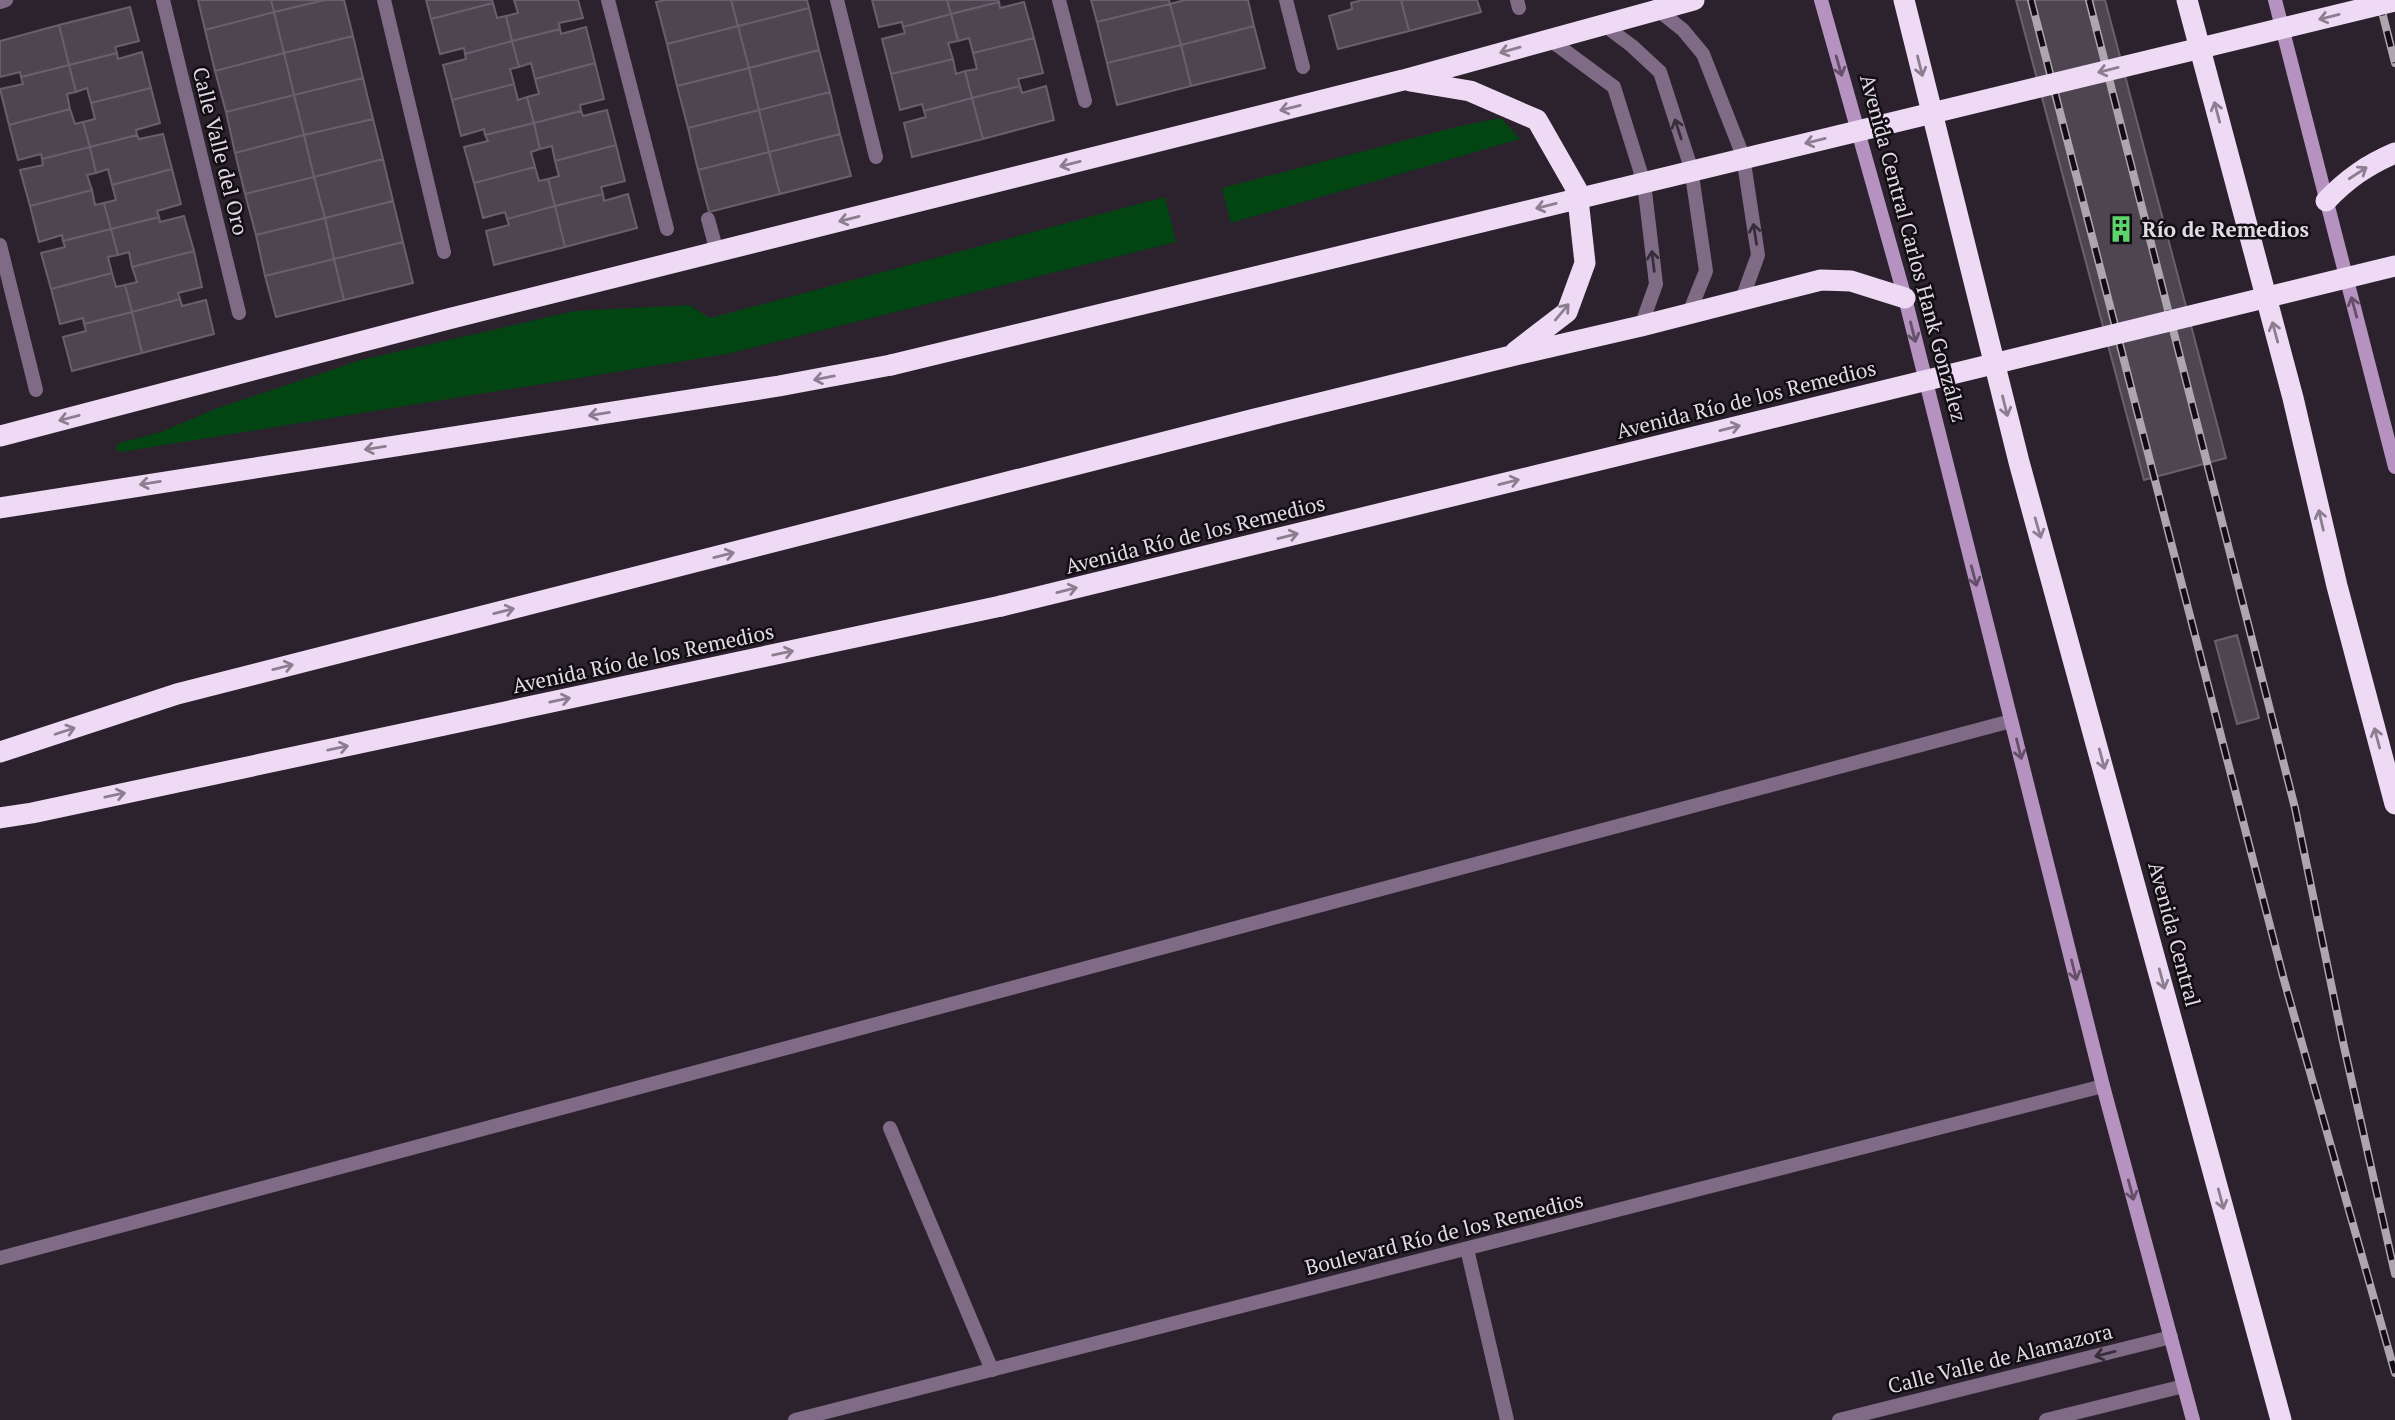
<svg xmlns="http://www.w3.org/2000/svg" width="2395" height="1420" font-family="'PT Serif',serif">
<rect width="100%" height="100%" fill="#2b222d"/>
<!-- green -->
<path fill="#034413" d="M1501,118L1520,139L1231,223L1222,188L1464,125Z
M1165,197L1176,242L727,354L121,452L115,449L119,443L161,432L215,409L361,360L575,311L689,305L710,318Z"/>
<!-- building -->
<path fill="#4e4551" stroke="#6a606d" stroke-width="2" d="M198,0H271L274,12L205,30Z
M271,0H325L274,12Z
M325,0H344L353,36L284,53L274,12Z
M426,0H492L493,3L431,19Z
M514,0H578L583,18L559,23L560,29L512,41L506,16L518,13Z
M665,0H731L738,26L667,44L656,2Z
M731,0H807L809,8L738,26Z
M872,0H947L951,14L903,27L902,22L879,27Z
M947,0H998L999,2L951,14Z
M1091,0H1169L1170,4L1097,22Z
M1185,0H1248L1254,26L1181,45L1170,4Z
M1362,0H1401L1409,31L1338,49L1329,16L1352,9L1351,3Z
M1401,0H1477L1481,12L1409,31Z
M2016,0H2105L2226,458L2144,480Z
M999,2L1000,8L1024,2L1034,38L973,53L969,38L958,41L951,14Z
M493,3L497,18L506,16L512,41L465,54L464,48L440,54L431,19Z
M1170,4L1181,45L1107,63L1097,22Z
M130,7L139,41L115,47L117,53L69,65L59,25Z
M809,8L819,50L749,68L738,26Z
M274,12L284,53L215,71L205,30Z
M951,14L958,41L948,43L953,59L891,74L882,39L905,33L903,27Z
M59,25L69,65L21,77L20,72L0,77V41Z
M738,26L749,68L677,86L667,44Z
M1254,26L1265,68L1191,86L1181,45Z
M586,27L595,63L535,79L531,63L519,67L512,41L560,29L561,34Z
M353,36L363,78L294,95L284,53Z
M1034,38L1043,73L1018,79L1020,86L972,98L965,71L977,69L973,53Z
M512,41L519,67L510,69L514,84L452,100L443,65L466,59L465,54Z
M1181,45L1191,86L1117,105L1107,63Z
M819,50L830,92L759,110L749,68Z
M142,52L151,88L91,103L87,88L76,92L69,65L117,53L118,59Z
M284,53L294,95L226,112L215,71Z
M953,59L956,74L965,71L972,98L924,111L922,104L900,110L891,74Z
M595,63L604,99L580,105L581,111L534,123L527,97L539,94L535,79Z
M69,65L76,92L67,94L70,109L9,125L0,89L23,84L21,77Z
M749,68L759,110L688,128L677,86Z
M363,78L373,119L304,135L294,95Z
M514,84L518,100L527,97L534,123L485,135L484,129L461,136L452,100Z
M1020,86L1022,93L1046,86L1054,120L983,139L972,98Z
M151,88L160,123L136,130L137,135L90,147L83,122L95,119L91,103Z
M830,92L840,134L769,152L759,110Z
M294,95L304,135L235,153L226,112Z
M972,98L983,139L912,157L904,123L926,117L924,111Z
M70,109L75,124L83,122L90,147L42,159L41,154L18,160L9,125Z
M607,110L616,145L555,161L552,146L540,149L534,123L581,111L583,116Z
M759,110L769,152L698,170L688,128Z
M373,119L383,159L314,177L304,135Z
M534,123L540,149L531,152L535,167L474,183L464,147L488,141L485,135Z
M163,134L172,169L112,185L108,169L96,173L90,147L137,135L139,139Z
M840,134L851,176L780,194L769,152Z
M304,135L314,177L245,194L235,153Z
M616,145L625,181L601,187L603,194L555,206L548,179L559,176L555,161Z
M90,147L96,173L87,175L92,190L30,206L20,170L43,165L42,159Z
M769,152L780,194L709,212L698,170Z
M383,159L393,201L325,218L314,177Z
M535,167L539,181L548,179L555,206L507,219L505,212L483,218L474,183Z
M172,169L181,204L157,211L159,217L111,229L104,203L116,200L112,185Z
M314,177L325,218L256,235L245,194Z
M92,190L95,205L104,203L111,229L63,241L62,235L39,242L30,206Z
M603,194L604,201L628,194L637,228L565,247L555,206Z
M393,201L403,242L334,259L325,218Z
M555,206L565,247L494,265L486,231L509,225L507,219Z
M184,216L194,251L132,267L129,252L118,255L111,229L159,217L160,222Z
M325,218L334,259L265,276L256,235Z
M111,229L118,255L108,257L112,273L51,289L41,253L65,247L63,241Z
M403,242L413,283L344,300L334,259Z
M194,251L202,287L178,293L180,299L132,312L125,285L137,282L132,267Z
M334,259L344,300L276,317L265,276Z
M112,273L116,287L125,285L132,312L84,324L83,318L60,324L51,289Z
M180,299L182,306L206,300L214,334L142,353L132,312Z
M132,312L142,353L72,371L63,337L86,331L84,324Z
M2237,635L2259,718L2237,724L2215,641Z"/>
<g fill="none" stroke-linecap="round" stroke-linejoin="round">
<!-- lane -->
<path stroke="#806b87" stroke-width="14" d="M1657,6L1658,10L1683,30L1703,54L1743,156L1758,255L1742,299
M1604,25L1632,46L1660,72L1691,168L1706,271L1689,313
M1549,39L1614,87L1644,183L1656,284L1641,326
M708,219L717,252
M890,1128L992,1370"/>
<!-- street -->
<path stroke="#806b87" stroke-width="14" d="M163,0L239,313
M384,0L444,252
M608,0L667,229
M837,0L876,157
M1059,0L1085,101
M1286,0L1303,67
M1517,0L1519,8
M0,2L6,0
M0,245L36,390
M1467,1249L1507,1420
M0,1258L2011,721
M795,1420L2103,1086
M1839,1420L2171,1337
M2046,1420L2184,1386"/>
<!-- secondary -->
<path stroke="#b592bf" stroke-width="14" d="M1821,0L1905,298L2103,1086L2193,1420
M2275,0L2395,467"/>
<!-- highway -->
<path stroke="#efdaf6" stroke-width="21" d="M1904,0L2019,462L2281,1420
M2187,0L2293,398L2337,586L2395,804
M1410,81L1470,91L1537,120L1577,190L1585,263L1567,312L1515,352
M2326,201C2347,179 2367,165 2395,153
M0,436L448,319L1403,80L1694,0
M0,508L779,386L891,365
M0,752L177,694L1255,419L1511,356L1641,326L1821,280L1851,281L1905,298
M0,818L32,813L1001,606"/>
<defs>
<path id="rail" d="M2031,0L2284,980L2395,1373
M2089,0L2295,808L2343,1042L2395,1274
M2379,0L2395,63"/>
</defs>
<!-- rail casing -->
<use href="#rail" stroke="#ada6af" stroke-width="8"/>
<!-- rail -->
<use href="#rail" stroke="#110d12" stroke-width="5" stroke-dasharray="16" stroke-linecap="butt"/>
<!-- highway-bridge -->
<path stroke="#efdaf6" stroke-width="21" d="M891,365L2395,1
M1001,606L2395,266"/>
</g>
<!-- one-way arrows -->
<defs><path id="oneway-shaft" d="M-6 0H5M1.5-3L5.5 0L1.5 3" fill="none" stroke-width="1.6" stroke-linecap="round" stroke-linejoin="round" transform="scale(1.75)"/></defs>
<g stroke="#8b7e8f">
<use href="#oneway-shaft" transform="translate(2329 17) rotate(166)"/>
<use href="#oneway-shaft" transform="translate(1510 50) rotate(164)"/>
<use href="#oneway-shaft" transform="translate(1920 66) rotate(76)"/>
<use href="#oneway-shaft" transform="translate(2108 70) rotate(166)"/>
<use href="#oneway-shaft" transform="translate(1290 108) rotate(166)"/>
<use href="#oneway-shaft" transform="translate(2217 112) rotate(-105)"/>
<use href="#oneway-shaft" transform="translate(1815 141) rotate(166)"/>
<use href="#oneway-shaft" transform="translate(1070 164) rotate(166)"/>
<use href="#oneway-shaft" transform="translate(2358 173) rotate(-33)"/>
<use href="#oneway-shaft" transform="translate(1546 206) rotate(166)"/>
<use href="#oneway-shaft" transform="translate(849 219) rotate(166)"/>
<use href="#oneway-shaft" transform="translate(1562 312) rotate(-50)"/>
<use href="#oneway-shaft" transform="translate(2275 332) rotate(-105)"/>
<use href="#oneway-shaft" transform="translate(824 378) rotate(169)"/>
<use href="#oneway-shaft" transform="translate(2005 406) rotate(76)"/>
<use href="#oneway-shaft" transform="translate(599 414) rotate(171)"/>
<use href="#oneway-shaft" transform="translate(69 418) rotate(165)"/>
<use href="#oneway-shaft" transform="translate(1730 428) rotate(-14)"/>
<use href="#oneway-shaft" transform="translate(375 448) rotate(171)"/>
<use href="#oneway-shaft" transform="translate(1509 482) rotate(-14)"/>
<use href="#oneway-shaft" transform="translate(150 483) rotate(171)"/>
<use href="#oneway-shaft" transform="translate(2321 520) rotate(-103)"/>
<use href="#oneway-shaft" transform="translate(2038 528) rotate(74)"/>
<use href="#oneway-shaft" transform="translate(1288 536) rotate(-14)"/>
<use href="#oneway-shaft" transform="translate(724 555) rotate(-14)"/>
<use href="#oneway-shaft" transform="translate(1067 590) rotate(-14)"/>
<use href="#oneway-shaft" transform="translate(504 611) rotate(-14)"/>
<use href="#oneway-shaft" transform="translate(783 653) rotate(-12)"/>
<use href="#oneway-shaft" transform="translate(283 667) rotate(-14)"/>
<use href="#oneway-shaft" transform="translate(560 700) rotate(-12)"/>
<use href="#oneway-shaft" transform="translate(65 731) rotate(-18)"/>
<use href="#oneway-shaft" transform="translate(2377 738) rotate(-105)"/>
<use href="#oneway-shaft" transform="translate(338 748) rotate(-12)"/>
<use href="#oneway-shaft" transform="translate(2102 759) rotate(75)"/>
<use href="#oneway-shaft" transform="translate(115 795) rotate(-12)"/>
<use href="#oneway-shaft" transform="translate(2162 979) rotate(75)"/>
<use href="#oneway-shaft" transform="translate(2221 1199) rotate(75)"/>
</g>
<g stroke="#635068">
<use href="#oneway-shaft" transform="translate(1839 66) rotate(74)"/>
<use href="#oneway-shaft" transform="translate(2354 307) rotate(-105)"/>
<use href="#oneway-shaft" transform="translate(1913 332) rotate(76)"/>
<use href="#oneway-shaft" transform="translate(1974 576) rotate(75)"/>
<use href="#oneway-shaft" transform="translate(2019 749) rotate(76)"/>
<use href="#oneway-shaft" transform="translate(2074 970) rotate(76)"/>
<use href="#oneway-shaft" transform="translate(2131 1190) rotate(75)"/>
</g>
<g stroke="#382e3b">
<use href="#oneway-shaft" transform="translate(1678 129) rotate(-108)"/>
<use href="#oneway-shaft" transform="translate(1755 234) rotate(-99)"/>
<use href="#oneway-shaft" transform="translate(1653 261) rotate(-97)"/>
<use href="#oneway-shaft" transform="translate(2105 1354) rotate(166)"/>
</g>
<!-- icons -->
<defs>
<symbol id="building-bare" viewBox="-9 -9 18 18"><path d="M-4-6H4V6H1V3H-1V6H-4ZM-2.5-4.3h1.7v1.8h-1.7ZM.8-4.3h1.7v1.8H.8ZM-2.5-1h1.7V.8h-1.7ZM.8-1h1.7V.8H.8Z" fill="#5cd56d" stroke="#110d12" stroke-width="2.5" paint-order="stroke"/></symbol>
</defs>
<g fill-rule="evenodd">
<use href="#building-bare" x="2102" y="210" width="38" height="38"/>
</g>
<g text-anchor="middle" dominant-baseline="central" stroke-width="5" stroke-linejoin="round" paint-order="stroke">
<!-- street labels -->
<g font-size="21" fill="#e0dae2" stroke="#110d12">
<text transform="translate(221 151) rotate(76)">Calle Valle del Oro</text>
<text transform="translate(1914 248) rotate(75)">Avenida Central Carlos Hank González</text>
<text transform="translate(1746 399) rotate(-14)">Avenida Río de los Remedios</text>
<text transform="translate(1195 534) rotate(-14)">Avenida Río de los Remedios</text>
<text transform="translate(643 658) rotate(-12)">Avenida Río de los Remedios</text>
<text transform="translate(2175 934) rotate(75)">Avenida Central</text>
<text transform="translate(1444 1233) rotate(-14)">Boulevard Río de los Remedios</text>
<text transform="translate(2000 1358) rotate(-14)">Calle Valle de Alamazora</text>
</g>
<!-- poi labels -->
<g font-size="21" font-weight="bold" fill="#e0dae2" stroke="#110d12" text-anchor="start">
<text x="2142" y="229">Río de Remedios</text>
</g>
</g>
</svg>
